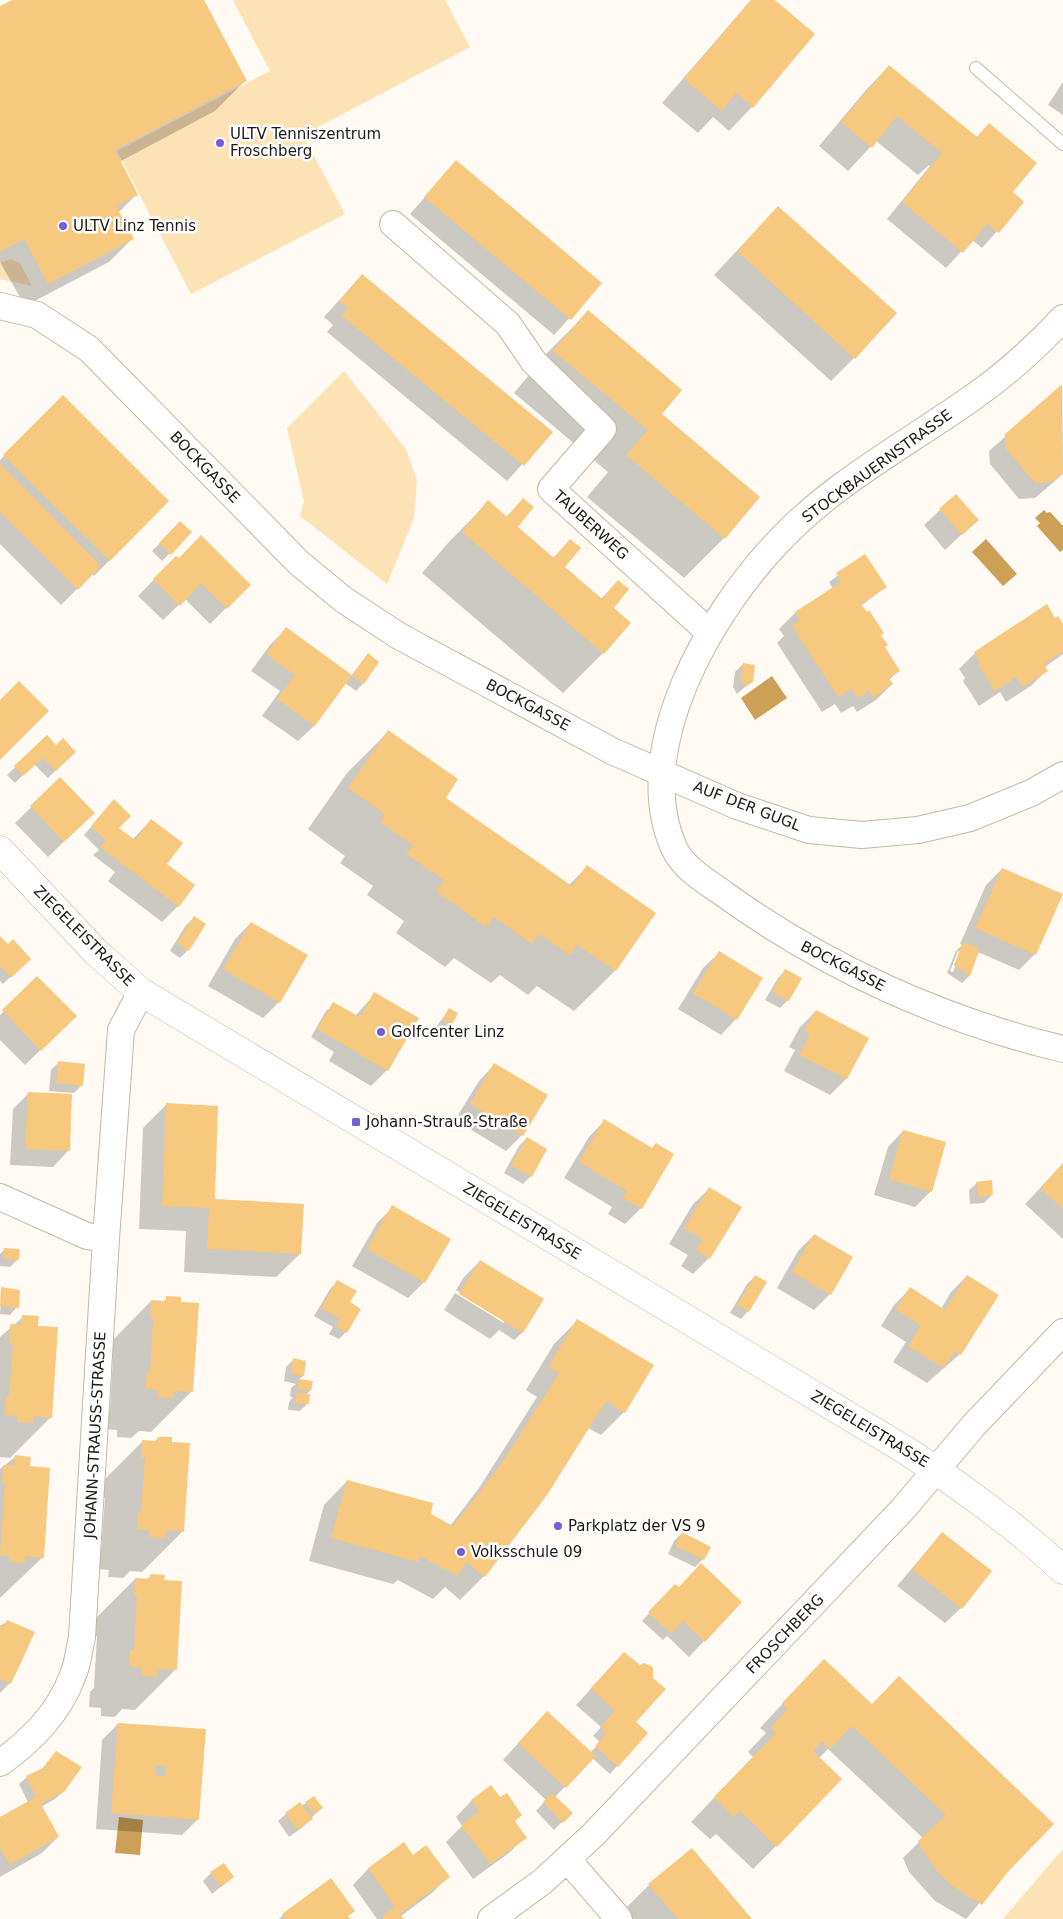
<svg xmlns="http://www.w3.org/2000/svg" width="1063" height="1919" font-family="'DejaVu Sans',sans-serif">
<rect width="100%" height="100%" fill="#fffaf3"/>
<!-- green -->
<path fill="#fde2b6" d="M233,0H445L470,47L303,135L345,214L191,294L117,151L270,71Z
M11,259L20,263L32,286L0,279V263Z
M344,371L406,449L417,480L414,518L387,584L300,516L304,501L287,428Z
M1063,1849V1919H1003Z"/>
<!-- water -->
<path fill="#cca056" d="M1044,510L1047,513L1050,512L1063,526V550L1060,552L1037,526L1040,523L1035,518Z
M986,539L1017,574L1003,586L972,552Z
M772,676L787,698L755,720L741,698Z
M119,1817L143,1820L140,1855L115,1853Z"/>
<!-- shadow -->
<path fill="#0003" fill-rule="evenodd" d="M15,0H202L245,81L215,111L119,162L137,194L118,213L132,239L109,262L25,306L0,262V8Z
M751,0H773L752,107L729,131L713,117L698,133L662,103Z
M889,66L976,138L989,125L1011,193L1023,202L982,248L972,240L946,268L887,219L930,166L929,165L918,175L876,141L848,171L819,146L866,90Z
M1063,82V115L1048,105Z
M456,162L600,284L554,335L410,214Z
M778,207L854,358L831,381L714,275Z
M362,275L551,432L507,481L327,332L333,325L324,317Z
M588,312L660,414L724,538L684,578L587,497L608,472L514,393L547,353Z
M1062,386L1063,474L1035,498L1019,499L990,464L989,451Z
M63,397L168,501L94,576L92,574L61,605L0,544V460Z
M956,495L977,520L945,550L924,525Z
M523,500L516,527L553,558L570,540L563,567L601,599L618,581L603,653L563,693L422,573L448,543L488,502L506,517Z
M180,523L191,532L162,561L152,551Z
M865,556L885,587L861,606L898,671L889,680L892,684L876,700L857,712L853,706L841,713L835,704L822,712L777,643L784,636L779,629L795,613L833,589L829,582Z
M176,557L249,585L210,624L185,599L163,620L138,596Z
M1046,606L1055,619L1063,626V654L1045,667L1047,670L1031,686L1006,702L1000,692L979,706L963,681L965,678L959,669L975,653Z
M286,629L351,676L368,655L364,683L356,691L345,683L314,726L298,741L262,716L280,691L251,671L270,645Z
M743,664L752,681L737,694L733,687L735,672Z
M388,732L444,798L569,885L587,867L654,914L615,971L574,1011L537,986L528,995L500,975L491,983L454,958L445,967L396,933L404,921L367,895L373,886L340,863L345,856L308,829L347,773Z
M47,737L56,747L74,752L48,778L34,764L15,783L7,775Z
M60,779L77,829L48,857L15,823Z
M107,808L117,828L132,840L151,820L178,906L162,922L108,881L115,872L93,855L99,850L84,835Z
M1002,869L1061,895L1035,954L1019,970L978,952L969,976L962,983L947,973L956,951L962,945L960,944L986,885ZM958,951H961L953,972L950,971Z
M194,918L188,950L180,958L170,951L186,925Z
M251,923L279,1002L263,1018L208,986L235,939Z
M0,938L8,946L29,959L3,984L0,981Z
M719,953L736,1019L721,1035L678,1009L703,968Z
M786,970L788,1000L780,1008L765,1000L778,978Z
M37,978L75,1016L25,1065L0,1040V1015Z
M375,994L387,1070L371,1086L329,1061L334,1052L311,1037L326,1011L334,1004L355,1016Z
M449,1010L457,1014L443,1032L435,1028Z
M816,1011L867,1039L846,1079L830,1095L784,1071L795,1050L789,1047L800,1027Z
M59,1062L81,1086L74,1093L49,1091L51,1070Z
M494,1065L522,1135L506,1151L455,1120L479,1081Z
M29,1093L68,1151L53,1167L10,1165L13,1109Z
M166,1105L213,1200L302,1205L300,1254L276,1277L184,1272L186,1231L139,1229L143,1128Z
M604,1121L651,1149L641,1208L625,1224L608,1214L612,1207L564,1178L589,1137Z
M903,1131L931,1191L915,1207L874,1195L888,1147Z
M527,1138L531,1176L523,1184L504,1173L519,1146Z
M1063,1164V1239L1025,1204Z
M977,1183L992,1195L984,1203L970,1204L969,1190Z
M709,1189V1258L693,1274L681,1266L688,1255L669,1244L693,1204Z
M393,1207L424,1282L408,1298L352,1266L377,1223Z
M814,1235L830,1294L814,1310L777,1288L798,1251Z
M5,1249L18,1259L10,1267L0,1266V1254Z
M480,1261L542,1300L522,1333L514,1340L499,1330L490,1339L444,1310L455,1293L504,1323V1320L456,1290L464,1277Z
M967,1276L960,1354L927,1383L893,1362L906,1342L881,1326L894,1305L910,1289L941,1309L951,1292Z
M755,1277L748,1311L741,1319L730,1313L747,1284Z
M337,1282L348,1302L346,1332L339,1339L329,1334L333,1327L314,1316L330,1289Z
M2,1289L17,1307L10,1315L0,1314Z
M167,1298L192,1391L151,1432L139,1431L131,1438L117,1437V1430L105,1429L106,1414L110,1410L113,1358H110L111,1342L151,1301L163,1302Z
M23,1317L37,1327L51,1417L10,1458L0,1457V1337Z
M577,1321L624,1412L601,1435L588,1428L546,1494L484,1576L460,1600L445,1587L433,1599L398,1580L393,1584L309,1561L324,1505L347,1481L429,1515L450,1526L479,1488L537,1397L526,1390L554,1344Z
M294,1359L303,1376L298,1380L312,1382L310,1391L306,1395L308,1403L300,1411L288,1410L289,1402L293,1397H290L291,1388L296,1384L284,1381L286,1367Z
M158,1438L183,1531L142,1572L130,1571L123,1578L108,1577L109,1570L97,1569L98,1554L101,1551L105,1498H101L102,1482L143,1441L154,1442Z
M15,1457L29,1467L43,1557L0,1598V1469Z
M682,1533L703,1559L695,1567L668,1554L674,1541Z
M942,1533L961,1608L945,1623L897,1586Z
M151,1576L176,1669L135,1710L122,1709L115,1717L101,1716V1708L89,1707L90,1692L94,1688L97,1636H94V1620L135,1579L146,1580Z
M678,1588L704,1641L689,1657L667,1636L663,1640L642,1621L668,1593Z
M8,1621L10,1683L0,1693V1626Z
M648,1665L652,1667L651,1678L630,1726L617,1766L610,1774L592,1758L555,1797L571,1813L554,1830L536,1811L546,1800L503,1760L531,1729L590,1753L600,1742L593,1736L601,1727L576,1705L609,1669Z
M801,1684L872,1705L1006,1872L966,1919L935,1901L909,1872L903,1858L923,1838L828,1749L818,1759L776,1846L753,1869L716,1834L710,1839L691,1822L753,1757L748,1752L766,1733L760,1728Z
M118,1724L204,1730L198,1819L182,1835L96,1829L102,1740Z
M56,1752L64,1791L55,1799L41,1807L58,1837L42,1853L0,1877V1818L28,1802L19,1784L27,1777L41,1770Z
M491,1787L525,1837L509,1853L473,1879L446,1842L462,1826L456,1817L471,1801Z
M306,1803L321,1808L303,1827L289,1837L278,1821L286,1814Z
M403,1844L413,1856L448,1877L432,1893L401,1916L403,1919H377L353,1885L368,1869Z
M211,1873L233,1877L212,1894L203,1881Z
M649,1885L750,1919H622L619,1915Z
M283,1915L347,1916L349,1919H279Z"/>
<!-- building -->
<path fill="#f6c97e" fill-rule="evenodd" d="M12,0H204L247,81L115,150L138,195L116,206L134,239L48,284L24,239L0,252V6Z
M751,0H775L815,34L753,108L736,93L722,111L684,79Z
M889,65L977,137L989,123L1037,163L1013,192L1024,202L999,233L987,224L963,253L902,202L942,153L897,116L872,148L841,122Z
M456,160L602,283L571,320L424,197Z
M778,206L897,313L855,359L737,251Z
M362,274L553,432L524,466L342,316L348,308L339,301Z
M588,310L682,390L662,414L760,497L725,539L626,455L648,430L553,351Z
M1061,385L1063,473L1052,482L1035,483L1005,448V434Z
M63,395L169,501L110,561L3,455Z
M0,464L101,566L78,590L0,512Z
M956,494L979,520L962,535L939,509Z
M523,498L534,507L518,527L554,558L570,539L581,548L565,567L602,599L618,580L629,589L614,608L631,623L604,654L462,532L488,500L507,517Z
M180,521L192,532L171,555L159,543Z
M201,535L251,585L227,609L201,583L180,606L153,579L176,556L179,558Z
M865,554L887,587L861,604L867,612L869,610L884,633L881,635L888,645L885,647L900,671L889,678L893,684L873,698L869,691L858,698L851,689L838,697L792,626L800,621L795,612L841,582L836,573Z
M1047,604L1055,618L1058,616L1063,624V651L1044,664L1048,671L1023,687L1016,677L995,691L978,664L980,662L974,652Z
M286,627L352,675L315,726L277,699L295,675L266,654Z
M368,653L379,662L364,684L352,675Z
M743,663L755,665L753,682L745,687L740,679Z
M19,681L49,711L0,760V700Z
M388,730L458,779L446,798L572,886L587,865L656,913L616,971L577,945L570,955L539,934L532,944L494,917L486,927L436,891L444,880L406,854L413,845L380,822L385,814L348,788Z
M47,735L56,745L63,738L76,752L56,771L43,758L23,776L14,766Z
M60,777L95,813L64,842L30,806Z
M114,799L131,816L119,828L135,840L151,819L183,843L167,864L195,885L179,907L100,847L106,841L91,826Z
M1002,868L1063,894L1036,955L975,928Z
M194,916L206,924L189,951L177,943Z
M251,922L308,955L280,1003L223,969Z
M0,936L8,944L13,939L31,959L11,978L0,966Z
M963,942L980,949L970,976L954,965Z
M719,951L763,978L737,1020L693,993Z
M785,969L802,978L789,1001L772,992Z
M37,976L77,1016L41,1051L2,1010Z
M374,992L419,1018L388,1071L317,1029L333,1002L360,1017Z
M449,1008L458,1013L452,1025L442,1020Z
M816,1010L869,1038L847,1079L799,1055L810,1034L804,1031Z
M58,1061L85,1064L83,1086L56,1083Z
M494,1063L548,1095L523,1136L470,1104Z
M28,1092L72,1094L70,1151L25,1149Z
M166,1103L218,1106L215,1199L304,1204L301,1254L207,1249L209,1208L162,1206Z
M604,1119L652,1148L656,1143L674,1154L642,1209L623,1198L627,1191L579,1162Z
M903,1130L946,1142L932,1192L889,1179Z
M527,1137L547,1149L532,1177L511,1165Z
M1063,1163V1209L1040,1188Z
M992,1180L993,1195L978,1197L976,1182Z
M709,1187L742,1207L710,1259L696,1250L703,1239L684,1228Z
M392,1205L451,1239L425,1283L367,1249Z
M814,1234L853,1257L831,1295L792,1272Z
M4,1248L20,1249L19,1260L3,1259Z
M480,1260L544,1299L523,1333L459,1294Z
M755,1275L767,1282L749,1312L737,1305Z
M967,1275L999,1295L961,1355L955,1351L944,1368L908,1346L921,1326L896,1309L910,1287L945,1310Z
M337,1280L357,1291L350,1302L361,1309L347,1333L336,1326L340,1319L321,1308Z
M1,1287L20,1290L19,1308L0,1306Z
M166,1296L181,1297V1302L199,1303L193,1392L174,1391L173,1398L157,1397L158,1390L145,1389L147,1372H150L153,1318L150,1317L151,1300L166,1301Z
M22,1315L39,1316L38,1326L58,1327L52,1418L33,1416V1423L17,1422V1416L5,1415L6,1396L9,1397L13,1343H9L10,1324L22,1325Z
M577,1319L654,1365L625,1413L606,1401L547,1495L485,1577L466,1562L458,1576L420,1556L418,1562L331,1538L347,1480L433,1503L431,1514L453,1526L502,1463L559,1373L548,1367Z
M293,1358L306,1361L304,1376L291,1374Z
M299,1379L313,1381L311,1391L297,1389Z
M296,1393L310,1394L309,1404L295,1403Z
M158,1437H172V1442L190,1443L184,1532L165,1530V1538L148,1537L149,1530L137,1529L138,1512H141L145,1457L141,1458L142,1440L157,1441Z
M15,1455L31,1457L30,1466L50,1468L44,1558L25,1556V1563L9,1562V1556L0,1555L5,1483H2L3,1465H14Z
M682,1532L711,1547L704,1560L675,1546Z
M942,1532L992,1571L962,1609L912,1569Z
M701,1563L742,1602L705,1642L683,1621L671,1634L648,1612L675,1584L679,1587Z
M150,1574L165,1575L164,1580L182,1581L177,1670L157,1669V1677L141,1675V1668L129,1667L130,1650H134L137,1596L134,1595L135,1578L150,1579Z
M7,1620L35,1632L11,1684L0,1679V1625L4,1627Z
M624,1652L640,1665L644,1663L653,1667V1678L666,1689L636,1722L648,1733L618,1767L595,1746L606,1733L600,1727L615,1711L591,1688Z
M824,1659L872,1704L899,1676L1054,1824L1007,1873L982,1905L951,1885L937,1871L920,1846L918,1841L946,1815L852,1726L830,1749L822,1741L813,1751L842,1779L777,1847L740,1811L734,1817L714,1797L776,1733L770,1728L788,1709L782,1703Z
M547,1711L596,1756L566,1788L518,1743Z
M118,1723L206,1729L199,1820L111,1813ZM156,1765L166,1766L165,1776L155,1775Z
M56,1751L82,1767L64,1792L41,1804L59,1837L10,1865L0,1848V1817L36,1797L26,1776L43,1768Z
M491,1785L500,1797L507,1793L522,1815L515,1821L527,1838L490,1864L461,1825L479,1812L471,1800Z
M552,1793L573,1813L563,1823L543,1802Z
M314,1796L323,1808L314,1814L305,1802Z
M300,1802L313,1819L298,1830L285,1813Z
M404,1842L413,1855L426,1845L450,1877L400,1914L404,1919H384L382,1916L395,1907L368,1868Z
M692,1848L752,1919H678L648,1884Z
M224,1863L234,1877L221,1887L210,1872Z
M331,1878L355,1911L348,1916L351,1919H286L282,1914Z"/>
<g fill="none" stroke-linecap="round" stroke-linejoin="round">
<defs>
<path id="service" d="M976,68L1063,144"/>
<path id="minor" d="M393,224L508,324L534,362L603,429L551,489L709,632
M0,306L37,315L89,349L299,563L344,600L399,636L612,751L737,806L809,830L862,835L918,830L970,818L1031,793L1063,775
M1063,318C1036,347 1005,375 972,398C907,444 833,483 778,542C711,612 630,749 674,848C683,868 707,882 724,894C825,967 942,1020 1063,1049
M0,1197L87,1236L106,1239
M0,1763C32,1740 59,1713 73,1675C78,1663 79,1650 82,1637L106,1239L121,1030L141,992
M567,1859L619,1919
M491,1919L542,1882L593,1835L903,1509L974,1425L1063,1332"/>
<path id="tertiary" d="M0,850L96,952L141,992L907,1451C962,1487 1015,1525 1063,1570"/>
</defs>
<!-- service casing -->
<use href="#service" stroke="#c2b8a7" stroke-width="14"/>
<!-- minor casing -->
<use href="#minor" stroke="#c2b8a7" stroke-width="28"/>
<!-- tertiary casing -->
<use href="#tertiary" stroke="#c2b8a7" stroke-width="29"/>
<!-- service -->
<use href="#service" stroke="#fff" stroke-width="12"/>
<!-- minor -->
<use href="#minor" stroke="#fff" stroke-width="26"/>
<!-- tertiary -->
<use href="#tertiary" stroke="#fff" stroke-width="28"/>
</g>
<!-- markers -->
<g fill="#775cd6" stroke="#fff" stroke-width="2">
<circle cx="220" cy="143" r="5"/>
<circle cx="63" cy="226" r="5"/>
<circle cx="381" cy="1032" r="5"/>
<rect x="351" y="1117" width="10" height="10" rx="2.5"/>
<circle cx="558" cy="1526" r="5"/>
<circle cx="461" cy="1552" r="5"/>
</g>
<g text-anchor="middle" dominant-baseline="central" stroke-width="5" stroke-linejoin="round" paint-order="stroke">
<!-- poi labels -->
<g font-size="15" fill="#1d1913" stroke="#fff" text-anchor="start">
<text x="230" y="134">ULTV Tenniszentrum<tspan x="230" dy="17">Froschberg</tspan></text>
<text x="73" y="226">ULTV Linz Tennis</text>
<text x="391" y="1032">Golfcenter Linz</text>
<text x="366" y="1122">Johann-Strauß-Straße</text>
<text x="568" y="1526">Parkplatz der VS 9</text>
<text x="471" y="1552">Volksschule 09</text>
</g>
<!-- street labels -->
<g font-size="15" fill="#1d1913" stroke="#fff">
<text transform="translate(877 466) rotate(-36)">STOCKBAUERNSTRASSE</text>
<text transform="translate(205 467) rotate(46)">BOCKGASSE</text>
<text transform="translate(591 525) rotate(42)">TAUBERWEG</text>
<text transform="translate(528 705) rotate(28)">BOCKGASSE</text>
<text transform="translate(747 806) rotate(21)">AUF DER GUGL</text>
<text transform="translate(84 936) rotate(45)">ZIEGELEISTRASSE</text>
<text transform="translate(843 966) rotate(27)">BOCKGASSE</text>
<text transform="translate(522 1221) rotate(31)">ZIEGELEISTRASSE</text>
<text transform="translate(870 1429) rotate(31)">ZIEGELEISTRASSE</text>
<text transform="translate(95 1435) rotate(-87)">JOHANN-STRAUSS-STRASSE</text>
<text transform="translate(785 1634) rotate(-46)">FROSCHBERG</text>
</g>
</g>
</svg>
